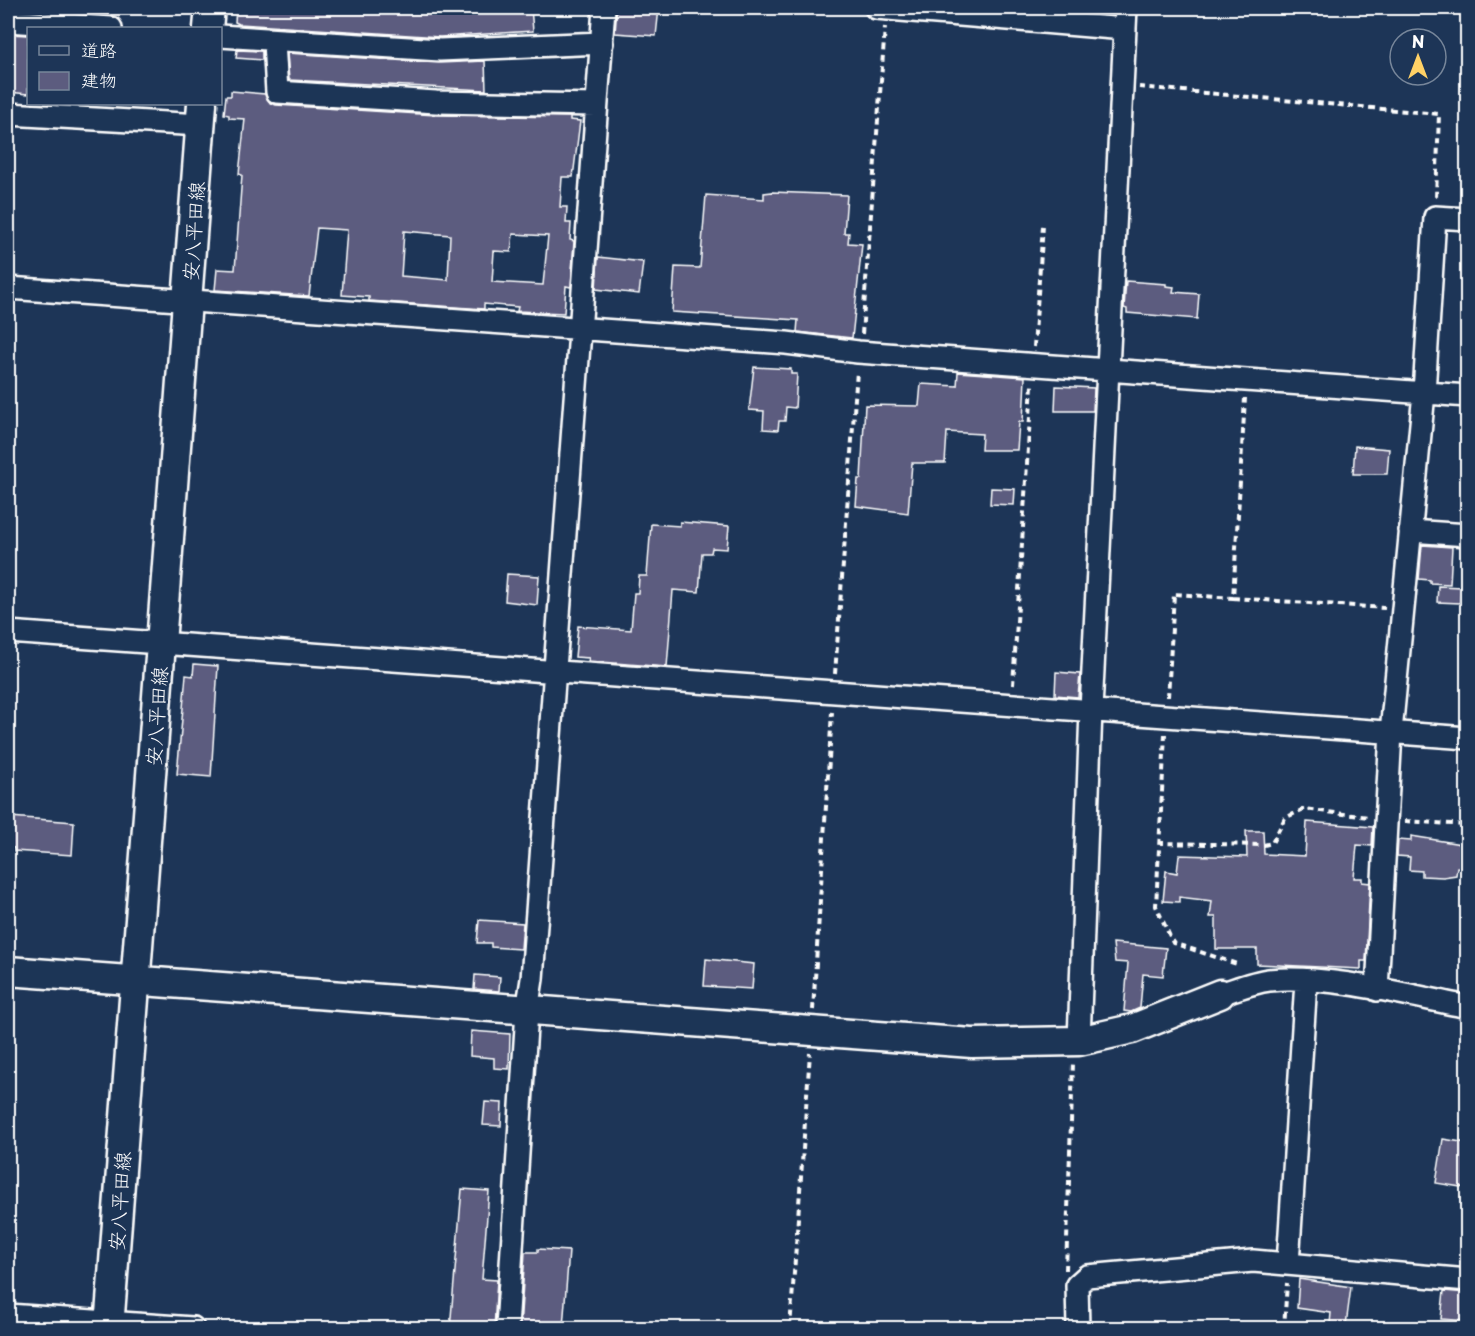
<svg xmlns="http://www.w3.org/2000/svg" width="1475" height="1336" font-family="'Playpen Sans','Klee One',sans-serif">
<rect width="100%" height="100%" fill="#1d3557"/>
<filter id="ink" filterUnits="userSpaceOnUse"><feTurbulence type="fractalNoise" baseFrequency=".0167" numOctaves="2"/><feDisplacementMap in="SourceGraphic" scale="12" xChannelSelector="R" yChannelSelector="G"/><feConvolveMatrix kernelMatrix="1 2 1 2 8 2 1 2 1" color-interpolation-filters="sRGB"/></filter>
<g filter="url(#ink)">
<!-- building -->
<path fill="#5c5c7f" stroke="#fff" stroke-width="1.5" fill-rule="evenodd" d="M236,8H531L533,31L440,37L239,24L235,22Z
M617,8H659L656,36L615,33Z
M8,34L28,35V94L8,92Z
M237,50L262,51V60L236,58Z
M287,53L439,63L485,61L486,90L289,80Z
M231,91L265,94L270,103L276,105L436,115L570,117V120L580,121L573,177H562L560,207H567L566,223H571L570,240L574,241L571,287L566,286L564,313L517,311L518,307L484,304V309L369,301V297L342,295L347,230L317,228L309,296L215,290L217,269L235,270L242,175L239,174L245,119L229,118V115L224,114L226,96H231ZM404,231L450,235L448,280L401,276ZM513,234L548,236L543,285L492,282L494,251L511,252Z
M772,192L847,195L844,233H849L848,243L862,244L852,338L797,332L798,320L672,312L675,267L700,268L706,195L764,199V193Z
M598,257L643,262L639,294L596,289Z
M1126,281L1166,284V286L1174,287L1173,292L1199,294L1197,319L1127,313V309L1124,308Z
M754,367L791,369V374H797L795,408L786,407L785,421H779L778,430L763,429L764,411L749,410Z
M958,372L1025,377L1023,422H1019L1017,450H981L982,434L947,432L945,463H912L908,513L856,506L858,479H861L865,405L919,406L921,384L957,386Z
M1056,386L1094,388L1093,411H1055Z
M1355,446L1389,449L1387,474H1353Z
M991,488L1015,489L1014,505L990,504Z
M680,522L729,526L727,549L712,548L711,553H702L699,592L673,590L667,667L588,661L589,658L575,657L578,626L631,630L634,593H638L639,576H647L651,524L680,526Z
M1422,545L1452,547L1450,584L1430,583V580L1419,579Z
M507,574L539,576L537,605L505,601Z
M1438,586L1461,587L1460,603L1437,602Z
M194,664L218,666L211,777L177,774L186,675L193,676Z
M1056,672L1080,674L1078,697L1055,695Z
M10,817L74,822L72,855L14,851V848L8,847Z
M1307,822L1373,827L1372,846L1357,845L1354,878H1362V882L1370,883L1366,961H1361V969L1257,964V949H1216V917H1210L1212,901L1179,897V902L1163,901L1166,871L1177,873L1179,855L1247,857L1246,831H1263L1264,854L1305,856Z
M1411,836L1467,845V868L1457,867L1456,875L1443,877L1422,876V871L1409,870L1410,857L1397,856L1398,840L1411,841Z
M479,920L523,923L521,949L491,947V943H477Z
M1113,943L1166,948L1163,976L1143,974L1140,1008L1131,1012L1124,1011L1128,963L1115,962Z
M706,959L754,964L752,989L704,986Z
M475,975L500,977L499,991L474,989Z
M471,1031L510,1034L509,1069L494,1068V1058L470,1056Z
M485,1102L502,1103L501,1126L483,1125Z
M1443,1139L1467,1143V1188L1436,1183Z
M462,1189L489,1191L482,1279L497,1280L494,1329H450Z
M538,1249L569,1251L563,1327L520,1328L525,1252H538Z
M1299,1279L1351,1287L1346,1325L1330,1324L1331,1313L1297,1308Z
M1444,1291L1467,1293V1321L1441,1319Z"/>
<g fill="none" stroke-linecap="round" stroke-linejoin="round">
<defs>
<path id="street" d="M876,8L1125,29
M8,21L111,28
M220,36L440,50L602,43
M274,42L277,92L436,102L596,105
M8,114L201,125
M8,288L786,343L858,352L1468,396
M1410,531L1468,535
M8,632L1468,738
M1377,990L1391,732L1424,393L1435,217L1468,219
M1220,994C1236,989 1253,982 1269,980C1327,974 1410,996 1468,1007
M1079,1041L1091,710L1126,8
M1288,1264L1306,981
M8,1315L193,1328
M507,1328L527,1011L532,979L604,8
M1078,1328L1077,1285L1087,1276L1253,1261L1468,1280"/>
<path id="secondary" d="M208,28L210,8
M8,971L972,1043L1079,1041L1132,1029L1220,994
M109,1328L202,104"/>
</defs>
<!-- street casing -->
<use href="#street" stroke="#fff" stroke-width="26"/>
<!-- secondary casing -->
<use href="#secondary" stroke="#fff" stroke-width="33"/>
<!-- path -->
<path stroke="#fff" stroke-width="4" stroke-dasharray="6 4.5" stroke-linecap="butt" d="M1139,87L1439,114L1436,198
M862,334L885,27
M1034,347L1043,226
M1233,598L1385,608
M835,674L857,371
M1013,685L1032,385
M1168,697L1174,594L1233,598L1245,398
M1165,734L1156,906L1173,943L1240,965
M1405,821L1467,825
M1158,843L1264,845L1272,843L1285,818L1304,809L1368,817
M813,1010L832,712
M1066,1270L1073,1063
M790,1328L810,1053
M1284,1328L1287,1283"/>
<!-- street -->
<use href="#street" stroke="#1d3557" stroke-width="21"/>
<!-- secondary -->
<use href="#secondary" stroke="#1d3557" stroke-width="28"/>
</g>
</g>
<g text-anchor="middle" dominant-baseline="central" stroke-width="4.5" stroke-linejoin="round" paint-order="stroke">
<!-- street labels -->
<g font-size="20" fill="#fff" stroke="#1d3557">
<text transform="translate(193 231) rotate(-86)">安八平田線</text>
<text transform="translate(156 716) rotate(-86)">安八平田線</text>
<text transform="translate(119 1201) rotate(-86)">安八平田線</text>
</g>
</g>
<!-- margin -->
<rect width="1475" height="1336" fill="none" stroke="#1d3557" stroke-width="30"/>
<rect x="15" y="15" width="1445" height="1306" fill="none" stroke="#fff" stroke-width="2" filter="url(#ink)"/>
<!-- legend -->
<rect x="27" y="27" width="195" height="78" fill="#1d3557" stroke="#77869a" stroke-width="1.5"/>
<rect x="39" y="46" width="30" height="9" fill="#1d3557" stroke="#77869a" stroke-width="1.5"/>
<text x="81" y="57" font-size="18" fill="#ffffff">道路</text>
<rect x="39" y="72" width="30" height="18" fill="#5c5c7f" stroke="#77869a" stroke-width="1.5"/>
<text x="81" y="87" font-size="18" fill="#ffffff">建物</text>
<!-- north arrow -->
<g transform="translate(1418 57)"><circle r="28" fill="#1d3557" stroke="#77869a" stroke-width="1.5"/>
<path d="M0-4.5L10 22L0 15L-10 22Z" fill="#ffd166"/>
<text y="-9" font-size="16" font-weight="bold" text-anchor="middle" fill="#ffffff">N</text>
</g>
</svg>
